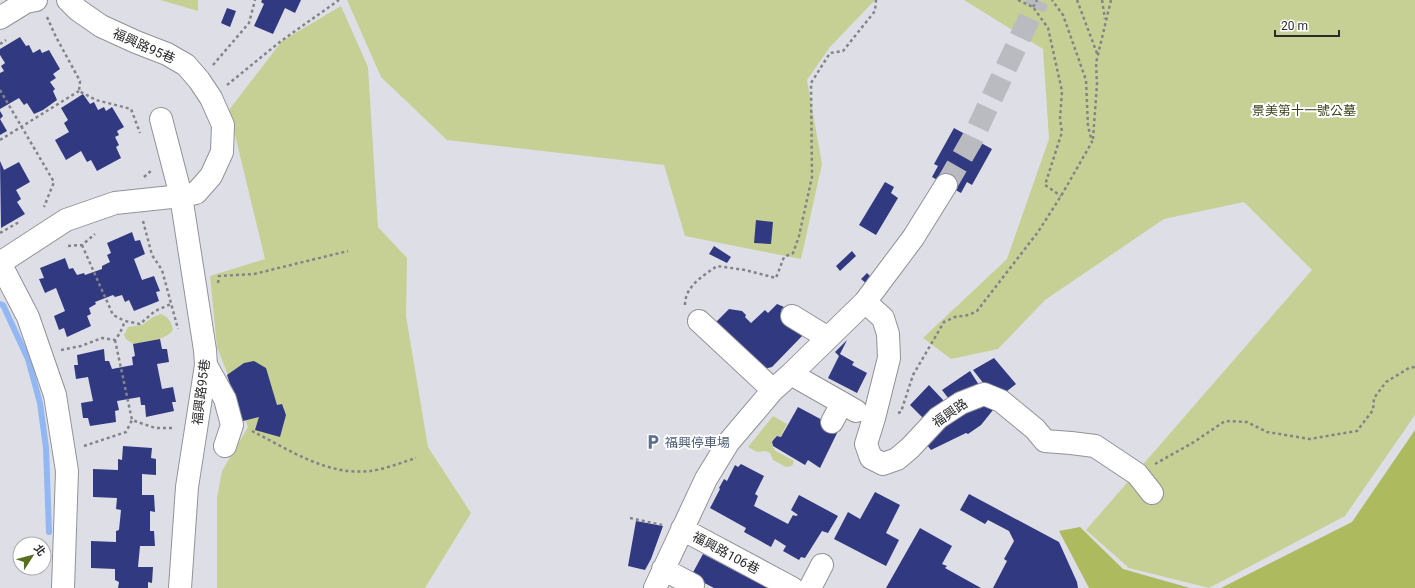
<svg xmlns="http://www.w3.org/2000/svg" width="1415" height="588" font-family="Roboto,'Noto Sans TC',sans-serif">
<rect width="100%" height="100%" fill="#dedfe6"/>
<!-- green -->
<path fill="#c6d094" d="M160,0H198V11Z
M347,0H875L830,47L807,80L822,164L801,259L685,236L664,165L447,140L381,77Z
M964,0H1415V415L1345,516L1209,588L1129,568L1086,530L1312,270L1244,202L1164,219L1045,300L998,349L951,359L923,338L1007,259L1049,139L1043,49Z
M341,6L368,67L378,227L407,258L406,316L428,447L471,513L425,588H217V498L222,471L248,427L217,347L210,276L265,259L229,110L282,41Z
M161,314C169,317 171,322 173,330C164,341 147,342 133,344L126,339L124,335L128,327L142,325L153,317Z
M773,416L787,424L781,436C773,435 769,443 774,449V450L794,461L792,466L786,467L773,460L770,453L766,451L757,452L748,447Z"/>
<!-- forest -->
<path fill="#adba5d" d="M1415,430V588H1221L1352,522Z
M1080,527L1123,569L1190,588H1089L1059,531Z"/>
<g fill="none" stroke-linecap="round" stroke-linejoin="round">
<!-- stream -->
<path stroke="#92b7f3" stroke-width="6" d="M0,304L3,305L28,359L40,403L46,448L49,532"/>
</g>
<!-- building -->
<path fill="#313980" d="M262,0H301L295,13L285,8L273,34L254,26L264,4L261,2Z
M227,8L236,11L230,27L221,23Z
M20,37L26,46L29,45L33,53L40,49L42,53L49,50L60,69L53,74L56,78L50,82L55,89L53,91L57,100L43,110L34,114L27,103L24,105L19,98L0,109V73L4,71L1,66L5,63L0,55V49Z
M83,94L90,104L94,102L98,110L104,107L106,111L112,107L124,127L117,131L119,135L115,137L119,145L116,147L121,158L97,171L91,160L87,162L81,151L66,160L55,140L69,132L64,123L68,120L61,108Z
M0,111L3,116L0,119L7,131L0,135Z
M954,128L992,149L972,185L967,182L961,193L932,177L938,166L934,164Z
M0,161L4,170L19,162L30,182L16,190L21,199L17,202L25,214L1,228Z
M885,182L894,187L891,193L898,198L876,235L859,225Z
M756,220L773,222L771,244L754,243Z
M132,232L135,241L140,240L145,254L134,259L142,280L154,276L160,291L156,292L159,301L134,311L129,300L125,302L122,295L115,297L113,295L95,302L96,304L89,308L91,314L87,316L91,326L67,337L64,328L59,330L54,316L65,311L56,288L45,293L39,279L44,278L40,268L65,258L69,269L73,268L77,275L84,273L85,275L102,269V266L110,262L107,255L111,253L107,243Z
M714,246L731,257L727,263L709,254Z
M852,251L856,256L840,271L836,266Z
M867,273L872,278L867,284L861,279Z
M777,304L784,307L781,310L804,334L772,367L764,369L714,324L729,309L742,311L746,315L745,317L751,323L765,310L768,313Z
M160,339L162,349H167L169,362L157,364L162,389L173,387L176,402H172L174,411L146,417L145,405H141L140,397L117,401L119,410L115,411L116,422L90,426L88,418H83L81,403L93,401L88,377L76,379L74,365H78L77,355L104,349L105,361H109L112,369L133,365L132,357L135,356L133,344Z
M847,340L840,354L854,362L852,365L867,373L857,393L828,378L839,356L835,352Z
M994,358L1016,384L1002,395L984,384L973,370Z
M254,361L266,368L277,405L282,404L286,415L280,437L255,430L259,417L239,422L240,414L227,375L244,363Z
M970,371L981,388L952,403L942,390Z
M929,385L945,402L927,422L910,405Z
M984,399L993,410L981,425L968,434L966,433L931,450L923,440Z
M798,407L839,429L820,468L808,460L805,465L773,446L772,442L774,439L777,436L781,437Z
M123,446L152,448L151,458L156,459V475L142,474V495H154L155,512L150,511V531H154L155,546H140L138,567H153L152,583L148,582V588H118L119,582L115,580V569L91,568V541L116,542V531L119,530L121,510L116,509L117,498L93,497V469L118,470V459L122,460Z
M741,464L764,476L755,494L758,496L754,506L788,524L793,515L796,516L798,515L791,510L799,495L838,516L828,533L822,531L805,558L801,557L799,560L783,551L786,546L775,539L771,547L744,532L746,528L710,508L720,489L719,488L724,479L727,481L735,465L738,467Z
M875,492L900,505L886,533L899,540L886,566L834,539L848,512L860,519Z
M969,494L1059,542L1077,582L1078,588H993L1007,561L1004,559L1014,541L1009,531L988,520L985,524L960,510Z
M636,521L663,526L651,559L645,570L628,566Z
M920,528L952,546L942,564L947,566L945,568L981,588H886Z
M703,554L768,588H714L691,576Z"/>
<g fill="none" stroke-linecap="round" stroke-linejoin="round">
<!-- minor-tunnel -->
<path stroke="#babbc1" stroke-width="22" stroke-dasharray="22 11" stroke-linecap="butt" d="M946,185L973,138L1038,0"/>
<defs>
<path id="minor" d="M0,18L26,2L36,0
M161,119L181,196L205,350L206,365L187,487L180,588
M0,263L66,220L115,203L181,196L196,193L211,176L222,152L223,125L211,98L199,80L186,65L167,54L136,42L101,26L78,10L68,0
M0,263L28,317L55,395L67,471L63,588
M865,302L883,318L888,334L889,358L874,418L866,444L871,458L883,464L897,459L910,448L938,418L961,403L984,394L1001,401L1035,429L1045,441L1071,443L1095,446L1137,474L1152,493
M792,316L828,338
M699,321L773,390
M206,365L225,399L232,425L225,446
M791,374L856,411
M832,422L842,403
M682,529L792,588
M663,569L693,585
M655,588L706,479L728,443L773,390L791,374L865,302L913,238L946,185
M810,588L822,565"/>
</defs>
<!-- minor casing -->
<use href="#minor" stroke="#909298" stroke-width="24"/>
<!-- path -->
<path stroke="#838488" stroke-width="2.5" stroke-dasharray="3 3" stroke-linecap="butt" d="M1018,0L1033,7L1048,28L1062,91L1060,119L1062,132L1045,185L1061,196
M1077,0L1098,56
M1102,0L1105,19
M1033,7L1037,0
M47,17L56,37L80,81L79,91L96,100L131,109L140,133
M0,44L6,40
M213,65L249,23L255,0
M227,85L281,41L339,0
M0,90L54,182L44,207
M1093,139L1097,84L1096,63L1111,0
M0,140L79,91
M144,177L152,170
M143,221L152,255L162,270L178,329
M0,233L19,222
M82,245L113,315L125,321
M68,246L82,245L95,234
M218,283L219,276L254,274L348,251
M685,305C685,286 703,276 717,266L745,270L776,278L784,257L793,253L799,236L812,177L811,83L830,53L843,51L875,11L876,0
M115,340L132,420
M61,350L81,346L102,338L115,340L120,333L125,321L140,324L155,311L171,304
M898,413L901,412L913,375L944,322L955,317L969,315L977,311L1038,232L1061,196L1092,142L1088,126L1086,80L1063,15L1052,0
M252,431C288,449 327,476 369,471C383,470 403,462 416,458
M84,446L126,432L132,420L155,428H174
M1155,464L1194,442L1225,421L1247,422L1267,432L1310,439L1357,431L1373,410L1374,398L1386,382L1409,368L1415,367
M630,518L662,525"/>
<!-- minor -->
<use href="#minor" stroke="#fff" stroke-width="22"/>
</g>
<!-- icons -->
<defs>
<symbol id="parking-bare" viewBox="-9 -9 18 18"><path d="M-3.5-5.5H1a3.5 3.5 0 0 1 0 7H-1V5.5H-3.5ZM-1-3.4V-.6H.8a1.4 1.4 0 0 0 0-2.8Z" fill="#5c6f8a" stroke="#fff" stroke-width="2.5" paint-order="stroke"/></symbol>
</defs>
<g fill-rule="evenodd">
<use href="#parking-bare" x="642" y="431" width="22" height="22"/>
</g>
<g text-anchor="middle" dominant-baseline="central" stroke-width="4" stroke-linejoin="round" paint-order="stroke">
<!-- street labels -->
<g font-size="13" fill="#2a2b2d" stroke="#fff">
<text transform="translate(144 46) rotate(24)">福興路95巷</text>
<text transform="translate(201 392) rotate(-83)">福興路95巷</text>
<text transform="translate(950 413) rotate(-35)">福興路</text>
<text transform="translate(726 553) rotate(28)">福興路106巷</text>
</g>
<!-- park labels -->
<g font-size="13" fill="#3d431c" stroke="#fff">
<text x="1304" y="110">景美第十一號公墓</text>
</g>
<!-- service labels -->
<g font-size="13" fill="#4e5e75" stroke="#fff" text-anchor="start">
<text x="665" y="442">福興停車場</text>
</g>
</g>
<!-- north arrow -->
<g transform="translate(32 556) rotate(54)"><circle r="19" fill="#ffffff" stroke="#aaaaab"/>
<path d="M0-3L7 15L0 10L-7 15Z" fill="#586f20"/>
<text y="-6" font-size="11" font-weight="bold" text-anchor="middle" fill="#2a2b2d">北</text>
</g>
<!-- scale -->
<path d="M1275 30v6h64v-6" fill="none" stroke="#2a2b2d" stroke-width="2"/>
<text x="1281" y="30" font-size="12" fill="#2a2b2d" stroke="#ffffff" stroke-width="3" paint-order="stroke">20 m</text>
</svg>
